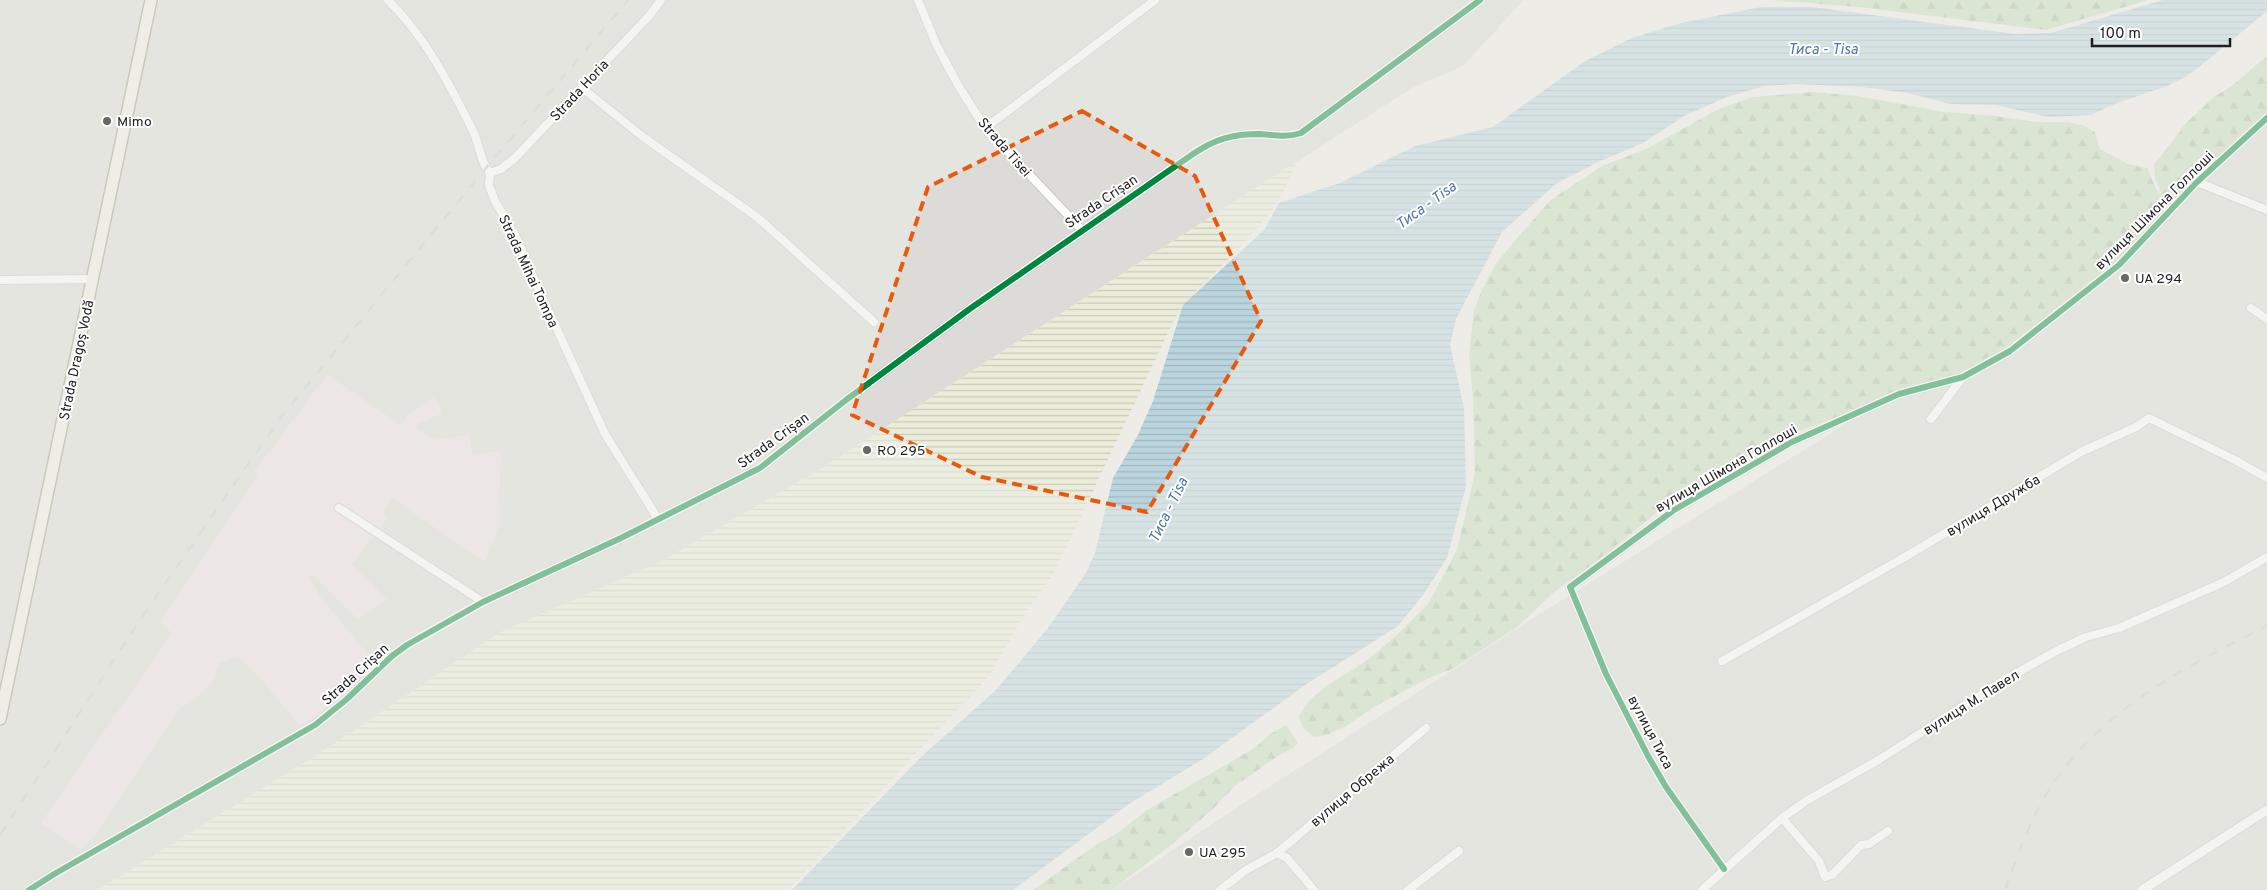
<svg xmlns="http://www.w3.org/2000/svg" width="2267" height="890" viewBox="0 0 2267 890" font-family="Overpass,sans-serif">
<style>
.residential{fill:#dcdbd8}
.industrial{fill:#eae0e5}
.farmland{fill:url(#farmland-rules)}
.forest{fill:url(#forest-firs)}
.water{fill:url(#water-rules)}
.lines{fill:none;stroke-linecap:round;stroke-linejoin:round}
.minor-casing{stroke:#c6c6c3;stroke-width:10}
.tertiary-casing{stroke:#c6c6c3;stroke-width:11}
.primary-casing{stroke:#a39c84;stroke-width:14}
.minor{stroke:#fcfcfb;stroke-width:8}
.tertiary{stroke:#fcfcfb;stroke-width:9}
.primary{stroke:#f0ede5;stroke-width:11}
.rail{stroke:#cbcbca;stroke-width:2.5;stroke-dasharray:10 10;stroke-linecap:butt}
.cycleway-casing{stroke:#fff;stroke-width:9}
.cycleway{stroke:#00873e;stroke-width:6}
.marked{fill:none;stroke:#e8590c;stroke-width:4;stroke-dasharray:10 6;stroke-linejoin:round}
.poi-dot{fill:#676765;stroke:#fff;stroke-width:2}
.labels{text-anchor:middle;stroke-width:4;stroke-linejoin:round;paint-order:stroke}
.street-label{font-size:14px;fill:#1f1f1f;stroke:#fff}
.poi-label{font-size:14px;fill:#1f1f1f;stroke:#fff;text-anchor:start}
.water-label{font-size:15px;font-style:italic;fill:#4c73ad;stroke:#fff}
</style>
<defs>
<pattern id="farmland-rules" width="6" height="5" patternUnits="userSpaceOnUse" patternTransform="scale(1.25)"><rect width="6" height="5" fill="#ebedda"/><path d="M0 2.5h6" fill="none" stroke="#c9cbbb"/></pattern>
<pattern id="forest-firs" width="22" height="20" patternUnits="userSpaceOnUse" patternTransform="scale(1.25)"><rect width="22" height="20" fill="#c5dcbd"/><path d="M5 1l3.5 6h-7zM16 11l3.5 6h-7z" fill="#a9bca2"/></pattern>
<pattern id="water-rules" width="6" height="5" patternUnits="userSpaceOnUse" patternTransform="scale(1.25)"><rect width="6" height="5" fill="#bbd5df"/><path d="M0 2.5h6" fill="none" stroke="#a0b6bf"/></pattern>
</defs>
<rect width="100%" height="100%" fill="#edece7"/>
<!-- residential -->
<g class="residential">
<polygon points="0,0 1524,0 1463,66 1412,88 1134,266 824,467 662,561 499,633 331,746 98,890 0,890"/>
<polygon points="2267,79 2267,890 1112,890 1247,801 1554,605 1957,355 2089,264"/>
</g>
<!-- industrial -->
<polygon class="industrial" points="327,375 402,426 407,416 434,397 442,413 419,423 416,428 439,442 438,439 469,435 472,454 501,451 498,528 485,562 392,498 382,512 388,517 352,564 387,600 358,619 313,575 308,577 321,598 376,664 301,727 256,673 238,656 224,662 220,661 213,682 196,699 180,708 94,836 81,849 41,823 172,633 161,622 258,474 255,471"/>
<!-- farmland -->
<polygon class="farmland" points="1297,161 1278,203 1237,251 1196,291 1176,316 1054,573 1026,612 989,676 795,883 786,890 98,890 331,746 499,633 662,561 824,467"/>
<!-- forest -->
<g class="forest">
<polygon points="1771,0 2148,0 2046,30 1868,8"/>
<polygon points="2267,56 2267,111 2197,174 2172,203 2165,200 2155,179 2154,165 2187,122 2214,97 2233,85"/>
<polygon points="1815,92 1857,96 1945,112 1995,116 2036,122 2067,122 2082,125 2095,132 2100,149 2128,164 2147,168 2165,210 2114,263 2009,345 1953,377 1908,387 1850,413 1791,434 1767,447 1670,502 1607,553 1553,593 1516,628 1452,669 1429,678 1374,707 1346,726 1327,735 1314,737 1305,730 1298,717 1310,700 1329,684 1351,671 1370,658 1400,632 1428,604 1457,550 1475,473 1473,400 1469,354 1474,311 1482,289 1496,264 1511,245 1551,200 1602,166 1646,149 1717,110 1752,97"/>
<polygon points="1286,725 1298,743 1293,748 1278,756 1236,785 1215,807 1171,845 1112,890 1033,890 1093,847 1119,832 1147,810 1255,748 1270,734"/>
</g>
<!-- water -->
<polygon class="water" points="2163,0 2267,0 2267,11 2198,68 2185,77 2167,86 2117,103 2091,115 2048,117 1996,105 1950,104 1908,93 1863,87 1796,84 1764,86 1727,97 1684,116 1643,143 1598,162 1557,183 1502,232 1456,319 1450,345 1464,408 1466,486 1447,558 1423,595 1398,626 1305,685 1203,759 1129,804 1013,890 792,890 922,756 996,690 1048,628 1086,573 1095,553 1113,478 1138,435 1153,401 1183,305 1265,229 1279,203 1340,183 1415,146 1493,127 1585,61 1632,38 1681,23 1761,7 1812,7 2015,34 2051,33"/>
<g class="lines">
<defs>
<g id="minor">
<path d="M388 0C426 38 449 83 473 131 480 145 480 162 490 173L489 185 495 201 516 237 538 288 605 434 658 519"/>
<polyline points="918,0 937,46 958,85 985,128 1081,229"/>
<polyline points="581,87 643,137 757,217 874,322"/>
<polyline points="985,128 1155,0"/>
<polyline points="490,173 501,169 515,158 649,16 661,0"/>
<polyline points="2197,182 2267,210"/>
<polyline points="0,280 92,279"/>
<polyline points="2251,308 2267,319"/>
<polyline points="1931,419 1963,377"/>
<polyline points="339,508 483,602"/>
<polyline points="1722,661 1910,554 2081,452 2136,427 2149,418 2235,460 2267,478"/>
<polyline points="1782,818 1819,861 1825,877 1832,875 1861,845 1869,844 1888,831"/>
<polyline points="1277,853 1287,858 1314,890"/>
<polyline points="1724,869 1666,787 1648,756 1606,674 1570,587 1674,510 1792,442 1899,394 1963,377 2010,351 2119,265 2197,182 2267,118"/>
<path d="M29 890 56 873 315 725 347 699 392 656 407 645 483 602 621 538 760 468 846 400 971 308 1193 154C1215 139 1233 134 1259 134 1274 135 1286 138 1301 133L1480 0"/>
<polyline points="1220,890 1246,870 1277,853 1426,728"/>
<polyline points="1408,890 1459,851"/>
<polyline points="1702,890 1782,818 1806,801 1880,759 2004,680 2058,650 2086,637 2119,628 2224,582 2267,557"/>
</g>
<polyline id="tertiary" points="2142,890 2267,810"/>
<polyline id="primary" points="0,719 151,0"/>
</defs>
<!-- minor casing -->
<use href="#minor" class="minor-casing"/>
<!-- tertiary casing -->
<use href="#tertiary" class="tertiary-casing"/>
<!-- primary casing -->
<use href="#primary" class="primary-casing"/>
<!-- minor -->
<use href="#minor" class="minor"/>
<!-- tertiary -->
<use href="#tertiary" class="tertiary"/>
<!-- primary -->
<use href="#primary" class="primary"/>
<!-- rail -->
<g class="rail">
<polyline points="0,835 144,614 281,417 486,168 628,0"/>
<path d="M2005 890C2017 857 2028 825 2046 795 2096 712 2183 668 2267 626"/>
</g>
<defs>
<g id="cycleway">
<polyline points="1724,869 1666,787 1648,756 1606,674 1570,587 1674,510 1792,442 1899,394 1963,377 2010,351 2119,265 2197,182 2267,118"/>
<path d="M29 890 56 873 315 725 347 699 392 656 407 645 483 602 621 538 760 468 846 400 971 308 1193 154C1215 139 1233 134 1259 134 1274 135 1286 138 1301 133L1480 0"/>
</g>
</defs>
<!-- cycleway casing -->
<use href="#cycleway" class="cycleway-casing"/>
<!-- cycleway -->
<use href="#cycleway" class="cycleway"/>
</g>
<!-- marked area -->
<path d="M0 0H2267V890H0ZM1082 111 1195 176 1261 321 1147 512 982 477 852 415 928 187Z" fill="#edece7" fill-opacity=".55" fill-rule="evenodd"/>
<path class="marked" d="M1082 111 1195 176 1261 321 1147 512 982 477 852 415 928 187Z"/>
<!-- markers -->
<g class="poi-dot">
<circle cx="107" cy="121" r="5"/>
<circle cx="2125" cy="278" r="5"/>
<circle cx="867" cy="450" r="5"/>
<circle cx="1189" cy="852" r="5"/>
</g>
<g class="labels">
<!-- street labels -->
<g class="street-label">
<text transform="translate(579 90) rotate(-47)" y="5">Strada Horia</text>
<text transform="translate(1005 147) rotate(49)" y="5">Strada Tisei</text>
<text transform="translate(1101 201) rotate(-34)" y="5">Strada Crișan</text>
<text transform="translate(2154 210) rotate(-45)" y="5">вулиця Шімона Голлоші</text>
<text transform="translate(529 271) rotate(65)" y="5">Strada Mihai Tompa</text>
<text transform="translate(76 360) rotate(-78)" y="5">Strada Dragoș Vodă</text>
<text transform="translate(773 440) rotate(-36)" y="5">Strada Crișan</text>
<text transform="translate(1726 468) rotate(-30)" y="5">вулиця Шімона Голлоші</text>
<text transform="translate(1993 505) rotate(-31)" y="5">вулиця Дружба</text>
<text transform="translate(355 674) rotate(-42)" y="5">Strada Crișan</text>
<text transform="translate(1971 702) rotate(-32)" y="5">вулиця М. Павел</text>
<text transform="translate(1651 732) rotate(62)" y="5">вулиця Тиса</text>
<text transform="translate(1352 790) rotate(-40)" y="5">вулиця Обрежа</text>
</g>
<!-- poi labels -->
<g class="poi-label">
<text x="117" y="126">Mimo</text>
<text x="2135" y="283">UA 294</text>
<text x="877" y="455">RO 295</text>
<text x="1199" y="857">UA 295</text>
</g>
<!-- water labels -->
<g class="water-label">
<text x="1823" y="54">Тиса - Tisa</text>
<text transform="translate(1426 205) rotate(-36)" y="5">Тиса - Tisa</text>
<text transform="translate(1168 510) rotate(-64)" y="5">Тиса - Tisa</text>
</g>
</g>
<!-- scale -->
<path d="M2092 38v8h138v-8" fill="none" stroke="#1f1f1f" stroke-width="2.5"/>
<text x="2100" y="38" font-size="15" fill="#1f1f1f" stroke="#ffffff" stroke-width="4" paint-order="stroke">100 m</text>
</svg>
